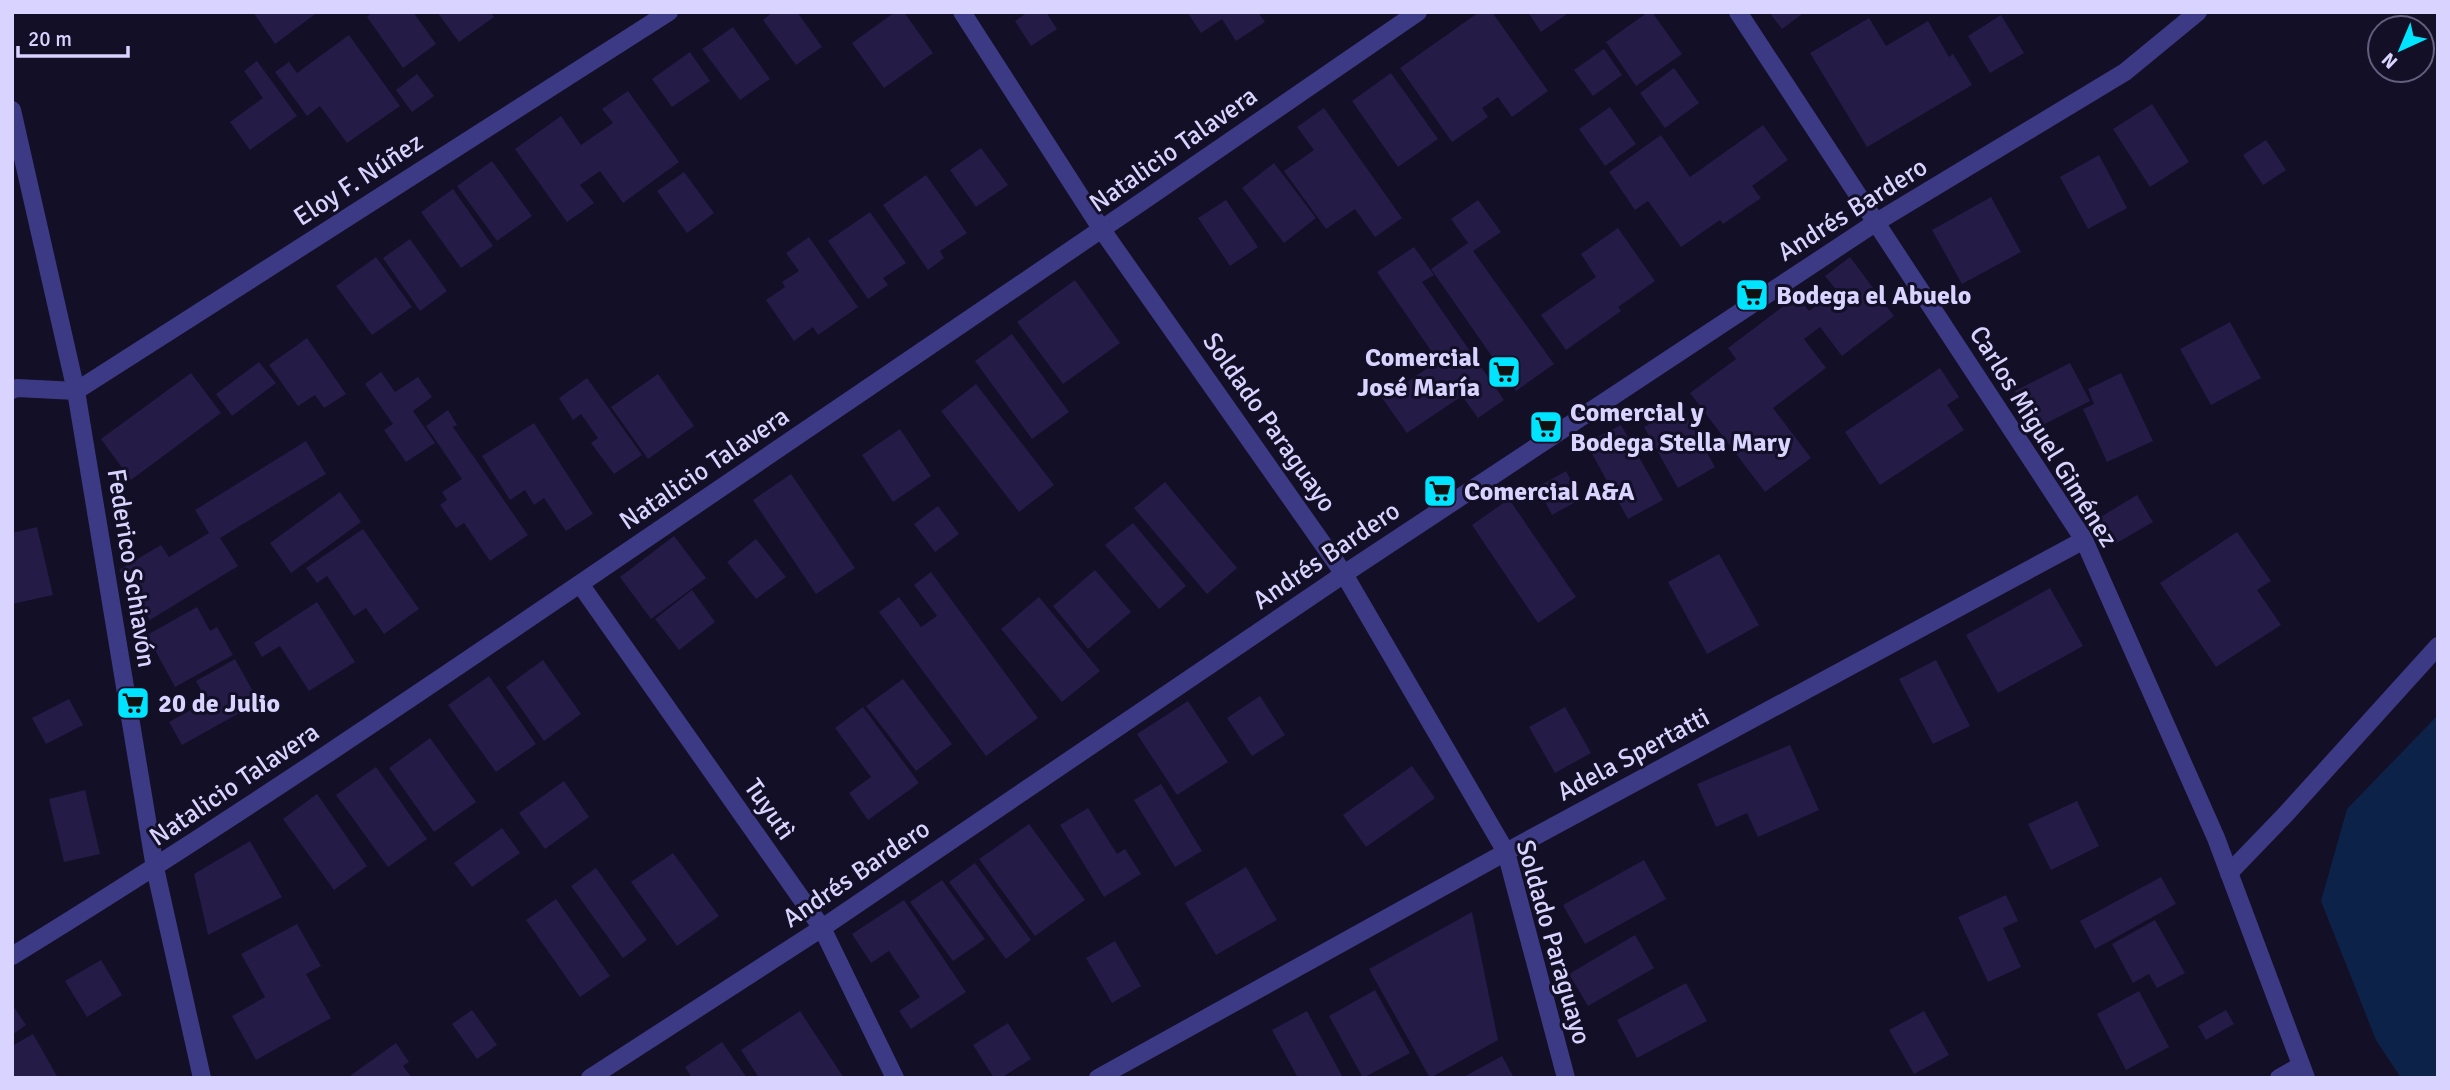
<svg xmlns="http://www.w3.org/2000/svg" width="2450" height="1090" viewBox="0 0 2450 1090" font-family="Signika,sans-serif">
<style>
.water{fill:#0c2248}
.building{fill:#241b47}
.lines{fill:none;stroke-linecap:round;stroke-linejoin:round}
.lane{stroke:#3d3a85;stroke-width:18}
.street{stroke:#3d3a85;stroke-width:18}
.labels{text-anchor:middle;stroke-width:6;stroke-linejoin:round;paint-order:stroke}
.street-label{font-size:26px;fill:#d9d4ff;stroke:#130f26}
.poi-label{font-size:26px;font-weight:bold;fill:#d9d4ff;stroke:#130f26;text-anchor:start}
</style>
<rect width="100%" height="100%" fill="#130f26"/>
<!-- water -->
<polygon class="water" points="2438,715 2438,1078 2401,1078 2376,1040 2321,901 2347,809"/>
<!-- building -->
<g class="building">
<polygon points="253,12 318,12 275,44"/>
<polygon points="372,12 413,12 436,44 403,68 367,17"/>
<polygon points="437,12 491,12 494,17 459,42"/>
<polygon points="773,12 797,12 822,47 796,65 763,20"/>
<polygon points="895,12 904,12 933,53 884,88 852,43"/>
<polygon points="1028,12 1046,12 1057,29 1031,46 1015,21"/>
<polygon points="1187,12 1258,12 1265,22 1236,41 1222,19 1201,33"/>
<polygon points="1479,12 1492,12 1548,91 1512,117 1498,97 1482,108 1488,117 1452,142 1400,68"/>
<polygon points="1528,12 1570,12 1541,32"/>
<polygon points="1648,12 1652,12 1682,54 1636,86 1606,42"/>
<polygon points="1769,12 1805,12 1782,29"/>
<polygon points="2001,15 2024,53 1990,73 1968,36"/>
<polygon points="1869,18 1886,46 1928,21 1949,57 1953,54 1972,85 1867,147 1810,53"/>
<polygon points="733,27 770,79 740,100 702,49"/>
<polygon points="349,35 400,106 347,143 320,106 307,116 275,72 289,62 297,73"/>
<polygon points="1604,49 1622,75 1593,96 1574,70"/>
<polygon points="690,52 710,81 672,107 652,79"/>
<polygon points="257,61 297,116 250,150 230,122 263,98 244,71"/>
<polygon points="1674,68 1699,103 1665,128 1640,93"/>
<polygon points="1391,73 1438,139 1398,167 1352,101"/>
<polygon points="417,74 434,96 412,112 396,90"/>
<polygon points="628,91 679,162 623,203 600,171 580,185 594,203 567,222 515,149 561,116 581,145 613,123 602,109"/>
<polygon points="2152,104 2189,162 2150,187 2113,129"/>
<polygon points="1610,107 1636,144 1605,166 1579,129"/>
<polygon points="1324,108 1402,218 1375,237 1355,209 1326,229 1284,171 1314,150 1297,127"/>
<polygon points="1763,125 1788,160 1752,186 1761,198 1723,224 1720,220 1681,247 1648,201 1635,210 1609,172 1661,135 1690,177"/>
<polygon points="2266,140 2286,170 2263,185 2243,155"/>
<polygon points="981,148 1008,185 976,207 950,170"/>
<polygon points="2099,155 2127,208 2088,229 2060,177"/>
<polygon points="492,161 532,216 497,241 457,186"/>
<polygon points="1274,163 1316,218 1284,243 1242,188"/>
<polygon points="684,172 714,213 687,233 657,191"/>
<polygon points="926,175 967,233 940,251 944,258 928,270 883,205"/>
<polygon points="453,189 493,246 461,268 421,212"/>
<polygon points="1991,197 2021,252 1962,284 1932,230"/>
<polygon points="1226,200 1258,247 1230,266 1198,218"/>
<polygon points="1478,200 1501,232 1473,251 1554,364 1516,391 1431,269 1468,243 1451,219"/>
<polygon points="870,212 906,263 883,278 888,285 868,299 828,241"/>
<polygon points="1618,228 1655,281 1618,307 1621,311 1566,350 1541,315 1596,277 1581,254"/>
<polygon points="809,237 858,307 818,335 813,327 794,341 766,300 785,287 782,282 799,271 786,253"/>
<polygon points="410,239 447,291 420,311 383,258"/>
<polygon points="1414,247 1434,275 1422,282 1504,400 1478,418 1462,396 1407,433 1380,395 1404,378 1407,382 1438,361 1377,272"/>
<polygon points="376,257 412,307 372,335 336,286"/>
<polygon points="1850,257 1894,316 1842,356 1820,327 1804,339 1826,368 1773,408 1811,458 1765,492 1690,393 1736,359 1728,348 1797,296 1809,311 1837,291 1825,276"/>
<polygon points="1075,280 1120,343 1063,384 1017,322"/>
<polygon points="2230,322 2261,378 2211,405 2180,349"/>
<polygon points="1012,334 1069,412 1032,439 975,361"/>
<polygon points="307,338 346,394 324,408 315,395 298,406 269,365"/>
<polygon points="259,362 276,383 232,416 216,394"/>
<polygon points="2070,363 2090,401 2035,429 2015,391"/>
<polygon points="1940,368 1959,397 1947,405 1964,430 1880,485 1845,432"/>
<polygon points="381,372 395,392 418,377 432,397 413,411 435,443 406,462 384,430 393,424 365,384"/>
<polygon points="191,373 221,413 131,480 101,439"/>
<polygon points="2121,373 2153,441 2107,462 2083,409 2094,404 2088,389"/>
<polygon points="658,374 694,426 648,459 611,407"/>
<polygon points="587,378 642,455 614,474 591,443 598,438 581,414 573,420 559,398"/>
<polygon points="976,384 1054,485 1019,512 941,411"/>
<polygon points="1681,406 1715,467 1678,488 1644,427"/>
<polygon points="448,410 457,425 453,427 528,535 490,561 464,523 456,528 440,505 447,500 442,492 462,479 426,426"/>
<polygon points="534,423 593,514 566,531 544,498 534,505 525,490 510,500 482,456"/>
<polygon points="1621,425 1663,500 1628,519 1586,443"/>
<polygon points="900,429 931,476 893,502 862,455"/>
<polygon points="306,441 326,474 220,538 238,566 150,620 119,570 161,545 169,557 209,533 195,510"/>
<polygon points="1566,471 1581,499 1552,515 1537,487"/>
<polygon points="791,474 855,568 816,594 753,500"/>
<polygon points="1165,482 1237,568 1207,594 1134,508"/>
<polygon points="340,492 361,522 291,573 270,543"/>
<polygon points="2137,495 2153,522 2115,544 2099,518"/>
<polygon points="1509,499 1576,597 1538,623 1472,525"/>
<polygon points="938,506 959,534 935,552 914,524"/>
<polygon points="1133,523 1186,586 1159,609 1105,545"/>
<polygon points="37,527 53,595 12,604 12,533"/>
<polygon points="363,529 419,609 384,634 366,608 354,616 327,576 317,583 306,568"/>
<polygon points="2237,532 2271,581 2257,590 2281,625 2216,667 2160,583"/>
<polygon points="674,536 706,578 651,619 620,577"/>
<polygon points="756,539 786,577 756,599 727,562"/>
<polygon points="1719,554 1759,625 1707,654 1668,582"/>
<polygon points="1095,570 1131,612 1088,649 1053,606"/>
<polygon points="931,572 1038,718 986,756 879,612 899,597 921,627 937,616 914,585"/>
<polygon points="2050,588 2083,646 1998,693 1966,635"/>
<polygon points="692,590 715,622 679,650 655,619"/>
<polygon points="1039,597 1100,671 1062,702 1001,629"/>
<polygon points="317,602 355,662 309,691 280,646 262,657 254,643"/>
<polygon points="197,607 210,631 217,627 233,655 175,687 147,635"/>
<polygon points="235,659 259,702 182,745 169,722 207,701 196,681"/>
<polygon points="543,660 581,714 544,741 506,687"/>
<polygon points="1936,660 1970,726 1933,744 1899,679"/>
<polygon points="489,676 536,744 496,772 448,705"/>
<polygon points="903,679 952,744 916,771 866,706"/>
<polygon points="1260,696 1285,735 1252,756 1227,718"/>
<polygon points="69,699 83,725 46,744 32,718"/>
<polygon points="1188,701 1228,762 1177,795 1137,734"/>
<polygon points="863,707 919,783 868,820 849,793 871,777 835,728"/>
<polygon points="1565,707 1591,753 1555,773 1529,727"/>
<polygon points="430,738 476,802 434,832 389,768"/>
<polygon points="1790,745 1819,810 1758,837 1747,813 1716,827 1697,784"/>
<polygon points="1412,766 1435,798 1366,847 1343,815"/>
<polygon points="376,767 427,839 388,867 336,795"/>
<polygon points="564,781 589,817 545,849 519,813"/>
<polygon points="1161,784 1202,851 1175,867 1134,800"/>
<polygon points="85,790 100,854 64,862 49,799"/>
<polygon points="317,794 367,866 334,890 283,819"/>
<polygon points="2077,801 2099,846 2051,870 2028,824"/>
<polygon points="1088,808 1117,854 1125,849 1141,874 1104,897 1060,825"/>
<polygon points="1029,824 1085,900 1035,936 979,859"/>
<polygon points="502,828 520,853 472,887 454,863"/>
<polygon points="250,841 282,897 208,935 194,874"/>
<polygon points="673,853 719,916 677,946 631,882"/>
<polygon points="1644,860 1666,899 1585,944 1563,905"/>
<polygon points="975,863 1031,940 1006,959 949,882"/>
<polygon points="1246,867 1277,920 1216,955 1185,903"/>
<polygon points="596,868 647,940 623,958 571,886"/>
<polygon points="2161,877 2176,904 2095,949 2080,921"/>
<polygon points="942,880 985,939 953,961 910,902"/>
<polygon points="2006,895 2018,921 2003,928 2021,967 1988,982 1958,917"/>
<polygon points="556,899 610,976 580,997 526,920"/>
<polygon points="904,900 966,992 911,1029 899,1011 920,997 889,951 871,963 852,934"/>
<polygon points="1472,912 1498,1040 1430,1078 1369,969"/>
<polygon points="2155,920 2185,973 2157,988 2149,974 2133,983 2112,944"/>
<polygon points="297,924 321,966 306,974 331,1018 256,1060 232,1016 265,997 241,954"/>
<polygon points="1635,935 1654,968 1588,1006 1569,974"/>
<polygon points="1115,941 1141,986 1112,1003 1086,958"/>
<polygon points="101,960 122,995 87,1017 65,981"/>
<polygon points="1686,983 1707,1021 1637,1058 1617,1020"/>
<polygon points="1375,990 1410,1053 1363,1078 1329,1016"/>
<polygon points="2139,991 2169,1047 2126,1070 2097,1014"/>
<polygon points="12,1004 26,1025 12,1035"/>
<polygon points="472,1010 497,1045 477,1059 452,1024"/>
<polygon points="2226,1010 2234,1024 2206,1040 2198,1026"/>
<polygon points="800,1011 844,1078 759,1078 741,1050"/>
<polygon points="1307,1011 1342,1076 1338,1078 1298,1078 1272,1030"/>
<polygon points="1924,1011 1949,1055 1914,1074 1889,1030"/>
<polygon points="1008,1023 1031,1059 1001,1078 994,1078 973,1045"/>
<polygon points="33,1034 58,1078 12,1078 12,1046"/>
<polygon points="722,1042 747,1078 692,1078 685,1067"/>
<polygon points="396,1043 409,1062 403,1066 412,1078 347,1078"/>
<polygon points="1502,1056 1514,1078 1462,1078"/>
</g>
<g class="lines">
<!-- lane -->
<polyline class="lane" points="2229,873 2285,815 2438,646"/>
<!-- street -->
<g class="street">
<polyline points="962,12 1102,230 1344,574 1506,852 1566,1078"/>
<polyline points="1738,12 2084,540 2216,838 2306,1078"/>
<polyline points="12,110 76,391 155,868 202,1078"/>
<polyline points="12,390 17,388 76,391 669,12"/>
<polyline points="580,584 822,928 895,1078"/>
<path d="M12 956C232 821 446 675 659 530 912 359 1166 186 1418 12"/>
<polyline points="590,1078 822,928 1344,574 1875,223 2125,72 2198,12"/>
<polyline points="1098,1078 1506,852 2084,540"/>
<polyline points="2279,1078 2300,1066"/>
</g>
</g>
<!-- icons -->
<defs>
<symbol id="supermarket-square" viewBox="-11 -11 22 22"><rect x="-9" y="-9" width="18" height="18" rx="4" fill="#00e5ff" stroke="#130f26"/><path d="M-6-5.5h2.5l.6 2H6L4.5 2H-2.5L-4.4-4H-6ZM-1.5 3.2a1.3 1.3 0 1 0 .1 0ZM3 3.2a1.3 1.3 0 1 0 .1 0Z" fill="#111"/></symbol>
</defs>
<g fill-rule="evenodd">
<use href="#supermarket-square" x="1733" y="276" width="38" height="38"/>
<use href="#supermarket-square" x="1485" y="353" width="38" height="38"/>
<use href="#supermarket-square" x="1527" y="408" width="38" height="38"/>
<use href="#supermarket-square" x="1421" y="472" width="38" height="38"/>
<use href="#supermarket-square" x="114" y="684" width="38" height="38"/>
</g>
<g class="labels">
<!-- street labels -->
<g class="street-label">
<text transform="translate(1173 149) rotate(-35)" y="9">Natalicio Talavera</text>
<text transform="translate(358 179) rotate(-33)" y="9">Eloy F. Núñez</text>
<text transform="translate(1852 209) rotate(-32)" y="9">Andrés Bardero</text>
<text transform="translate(1270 422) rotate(55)" y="9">Soldado Paraguayo</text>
<text transform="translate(2044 436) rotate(58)" y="9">Carlos Miguel Giménez</text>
<text transform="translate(704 468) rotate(-34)" y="9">Natalicio Talavera</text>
<text transform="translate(1326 555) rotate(-34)" y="9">Andrés Bardero</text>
<text transform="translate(132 568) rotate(81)" y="9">Federico Schiavón</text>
<text transform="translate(1633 754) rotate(-28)" y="9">Adela Spertatti</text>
<text transform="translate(234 784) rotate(-34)" y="9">Natalicio Talavera</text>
<text transform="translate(770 809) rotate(55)" y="9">Tuyutì</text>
<text transform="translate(856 873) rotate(-34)" y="9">Andrés Bardero</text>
<text transform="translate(1554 942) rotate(74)" y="9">Soldado Paraguayo</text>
</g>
<!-- poi labels -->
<g class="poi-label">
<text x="1776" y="304">Bodega el Abuelo</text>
<text x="1480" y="366" text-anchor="end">Comercial<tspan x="1480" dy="30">José María</tspan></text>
<text x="1570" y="421">Comercial y<tspan x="1570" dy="30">Bodega Stella Mary</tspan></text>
<text x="1464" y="500">Comercial A&amp;A</text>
<text x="158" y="712">20 de Julio</text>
</g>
</g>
<!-- border -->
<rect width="2450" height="1090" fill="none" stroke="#d9d4ff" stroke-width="28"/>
<!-- north arrow -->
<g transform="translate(2401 49) rotate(224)"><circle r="33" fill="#130f26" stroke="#625e7d" stroke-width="2"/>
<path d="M0-5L12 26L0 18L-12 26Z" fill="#00e5ff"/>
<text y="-10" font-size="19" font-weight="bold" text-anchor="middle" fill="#d9d4ff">N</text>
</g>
<!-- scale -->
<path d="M18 46v10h110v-10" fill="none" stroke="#d9d4ff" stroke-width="3.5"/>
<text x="28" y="46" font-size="21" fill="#d9d4ff" stroke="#130f26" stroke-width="5" paint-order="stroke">20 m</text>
</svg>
